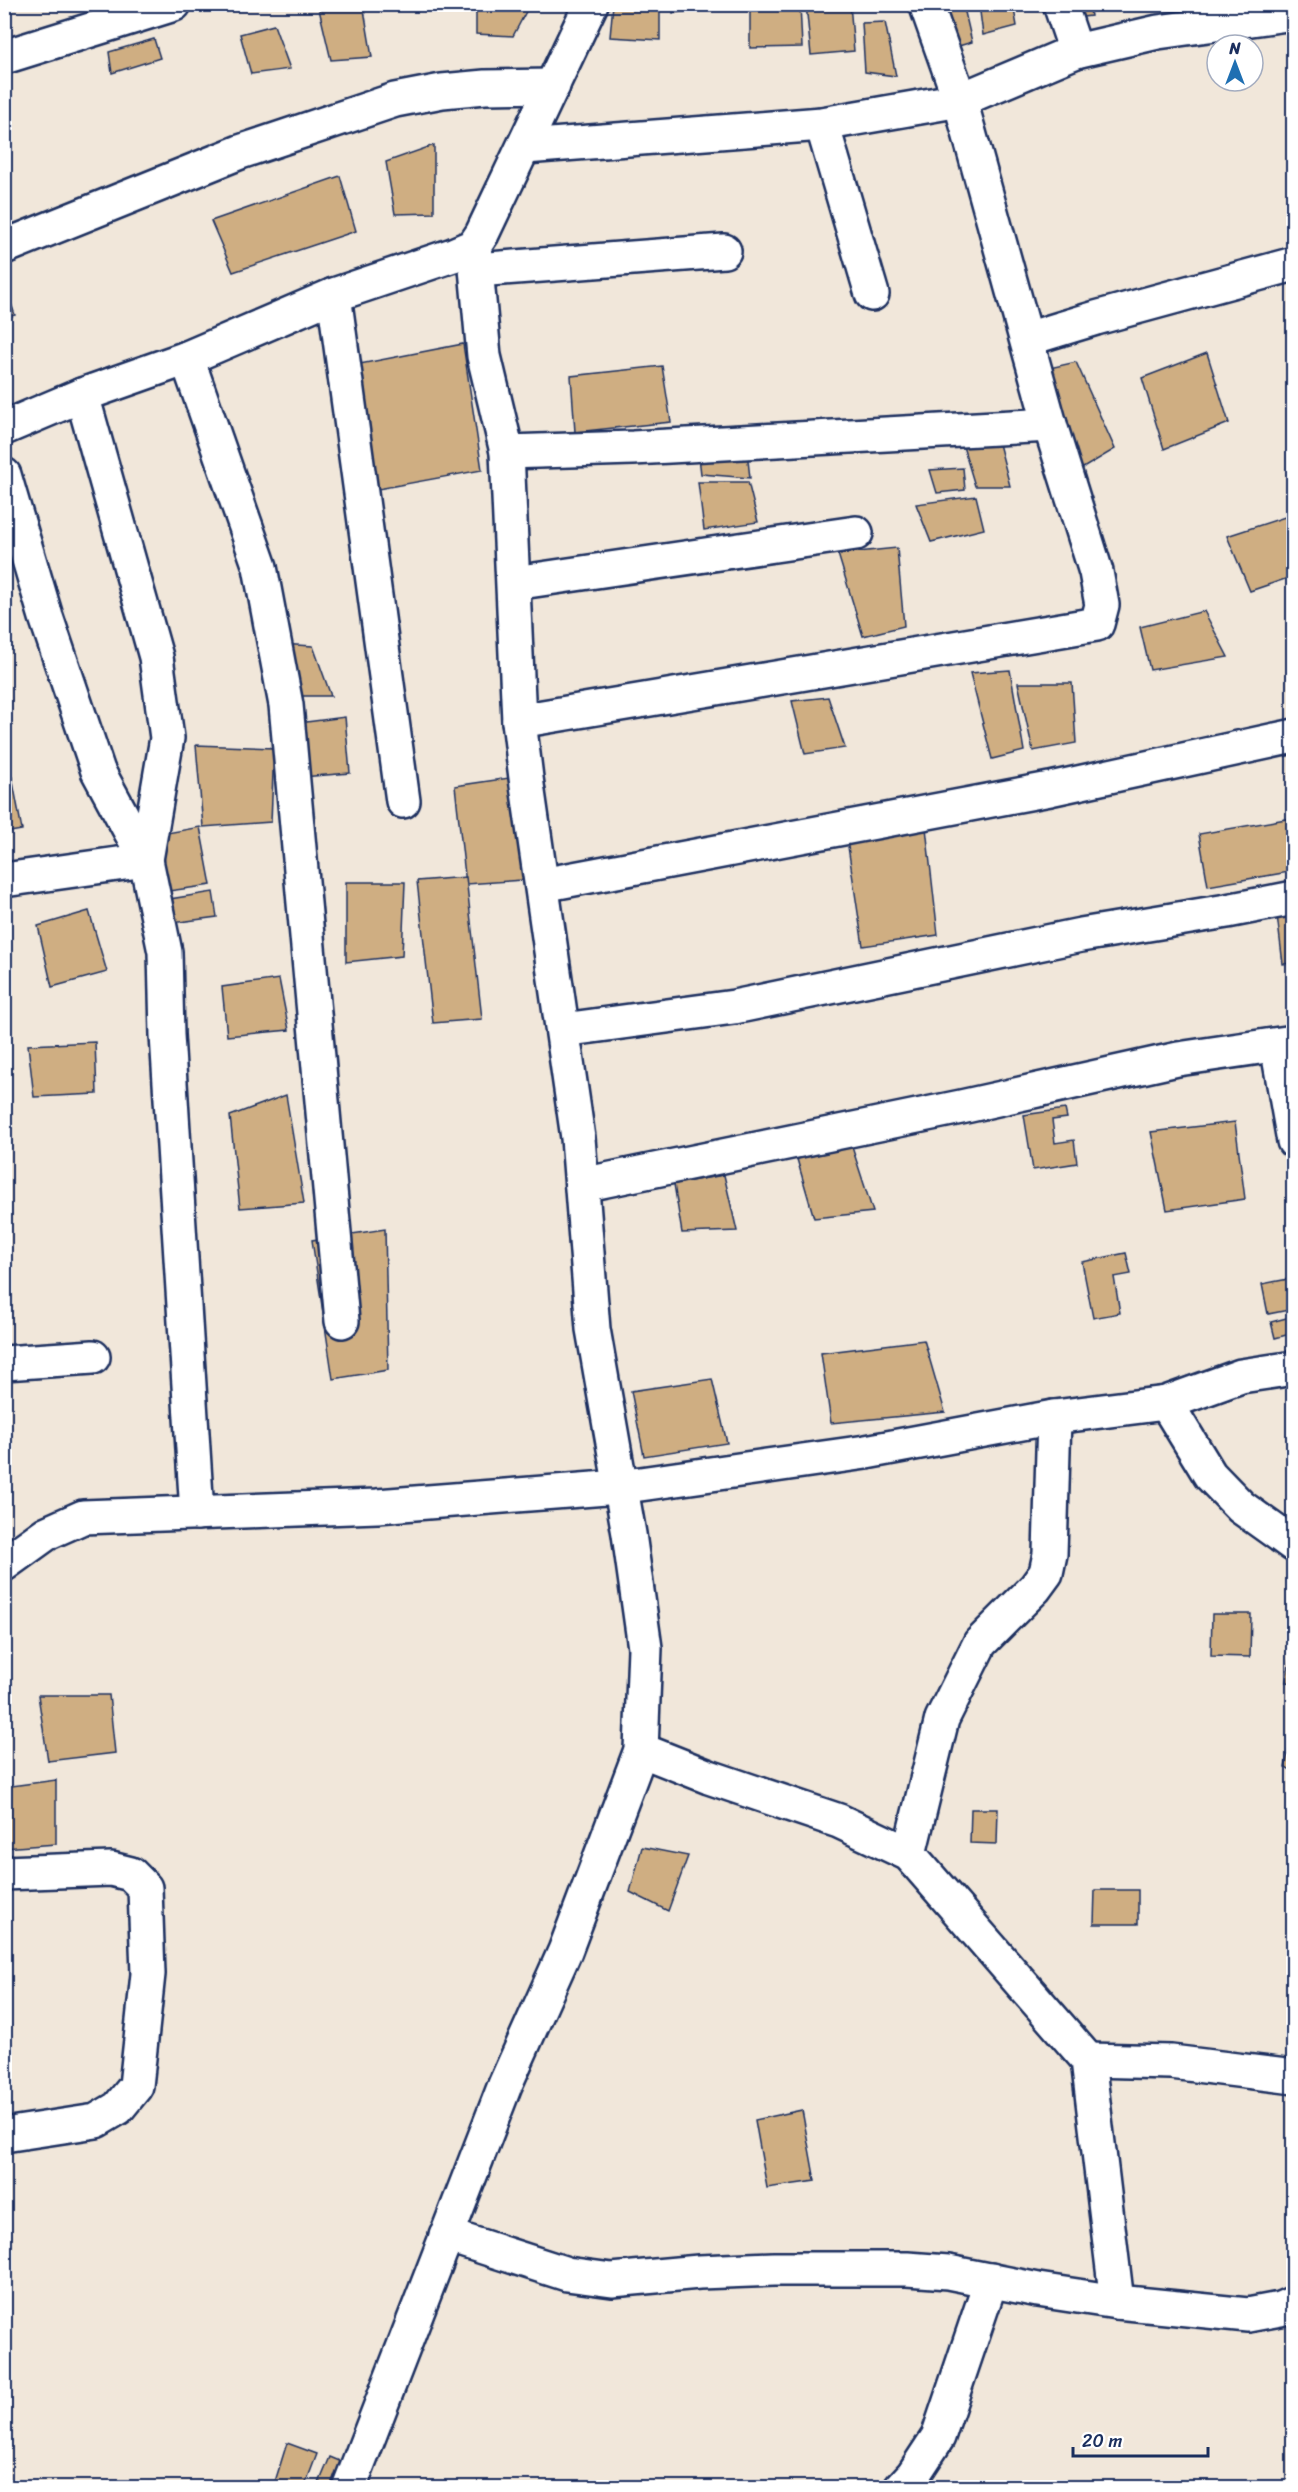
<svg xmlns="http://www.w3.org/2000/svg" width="1298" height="2492" viewBox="0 0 1298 2492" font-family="Sriracha,sans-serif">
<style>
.building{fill:#cfae82;stroke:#1b2f5e;stroke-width:1.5}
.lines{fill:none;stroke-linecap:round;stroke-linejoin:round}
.minor-casing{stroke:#1b2f5e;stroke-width:38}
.minor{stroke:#fff;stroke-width:33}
</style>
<rect width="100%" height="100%" fill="#f1e7da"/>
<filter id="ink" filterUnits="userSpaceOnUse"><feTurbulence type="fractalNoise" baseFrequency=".0167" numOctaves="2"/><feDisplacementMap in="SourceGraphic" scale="12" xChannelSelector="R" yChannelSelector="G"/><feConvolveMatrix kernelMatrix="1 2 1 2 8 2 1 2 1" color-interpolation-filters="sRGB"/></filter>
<g filter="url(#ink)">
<!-- building -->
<g class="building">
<polygon points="363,4 372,57 331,60 318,5"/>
<polygon points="476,4 530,4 513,36 476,34"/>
<polygon points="613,4 660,4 660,40 610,37"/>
<polygon points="673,4 723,4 723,8 673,13"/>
<polygon points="750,4 800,4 802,47 750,48"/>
<polygon points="806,4 850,4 854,51 811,55"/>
<polygon points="979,4 1013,4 1017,26 983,35"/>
<polygon points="1050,4 1089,4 1091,16 1055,20"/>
<polygon points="964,8 972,42 926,56 915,22"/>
<polygon points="885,22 896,76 865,72 862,23"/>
<polygon points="274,25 290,69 251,74 240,34"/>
<polygon points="154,39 160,58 112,73 109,52"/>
<polygon points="434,145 434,213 395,214 386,162"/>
<polygon points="340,176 356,231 233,272 211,221"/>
<polygon points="4,283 15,315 4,318"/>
<polygon points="463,344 482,470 362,492 339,368"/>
<polygon points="1207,353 1229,423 1164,449 1142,378"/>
<polygon points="1076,362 1115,449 1058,483 1023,374"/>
<polygon points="662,366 671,422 575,432 571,376"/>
<polygon points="991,413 1010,486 975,486 956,423"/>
<polygon points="696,432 745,434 750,478 701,474"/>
<polygon points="963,468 965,490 937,493 930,470"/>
<polygon points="698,482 748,482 758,522 704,530"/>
<polygon points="976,496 984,529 931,542 916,504"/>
<polygon points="1294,514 1294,576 1250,591 1227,536"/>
<polygon points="897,548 904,626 863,636 838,554"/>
<polygon points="1204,611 1228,657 1150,670 1140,627"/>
<polygon points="279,644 313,646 331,696 284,696"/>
<polygon points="1010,670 1024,751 992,759 970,673"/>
<polygon points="1018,683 1072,683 1076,743 1033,751"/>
<polygon points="828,697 845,748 805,754 792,701"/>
<polygon points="345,717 350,773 290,778 291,724"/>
<polygon points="196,745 274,748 271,822 203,827"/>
<polygon points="12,777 22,830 4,833 4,779"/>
<polygon points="509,778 523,880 466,884 455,786"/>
<polygon points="1292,818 1294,871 1208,886 1199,834"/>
<polygon points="200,827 211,885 169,891 156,835"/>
<polygon points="926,828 938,935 863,946 847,840"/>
<polygon points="466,877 482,1019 433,1023 417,881"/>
<polygon points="346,882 405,882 402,956 346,962"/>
<polygon points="213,892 217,917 172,923 170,899"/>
<polygon points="89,911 107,972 52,987 38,926"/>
<polygon points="1294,913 1294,963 1283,964 1277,915"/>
<polygon points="279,979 289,1030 227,1036 222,987"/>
<polygon points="95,1042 97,1094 34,1097 28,1045"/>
<polygon points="286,1095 304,1203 240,1208 230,1116"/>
<polygon points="1065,1109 1067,1118 1052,1120 1055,1143 1074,1140 1077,1163 1033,1170 1024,1115"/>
<polygon points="1235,1122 1245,1199 1167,1210 1151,1132"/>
<polygon points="852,1147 873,1212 814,1218 797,1159"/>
<polygon points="724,1175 737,1231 682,1233 674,1184"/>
<polygon points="385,1229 388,1370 333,1379 312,1240"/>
<polygon points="1126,1253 1131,1274 1114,1277 1120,1313 1093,1318 1082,1262"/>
<polygon points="1294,1278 1294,1309 1268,1314 1262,1284"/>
<polygon points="1294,1316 1294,1333 1275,1338 1271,1322"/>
<polygon points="924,1340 945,1412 831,1423 821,1353"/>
<polygon points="712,1379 727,1443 644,1456 631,1391"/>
<polygon points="1212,1614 1251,1614 1250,1657 1211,1656"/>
<polygon points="1292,1645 1294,1645 1294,1683 1286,1682"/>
<polygon points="38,1695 109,1695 115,1753 48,1761"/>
<polygon points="1293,1727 1294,1727 1294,1770 1285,1768"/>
<polygon points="56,1780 56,1844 4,1848 4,1787"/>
<polygon points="971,1809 998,1809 997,1844 970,1843"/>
<polygon points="642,1847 688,1856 668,1911 630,1892"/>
<polygon points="1095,1890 1138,1890 1138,1924 1094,1924"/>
<polygon points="802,2110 815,2181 767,2188 755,2120"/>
<polygon points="287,2443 317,2454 304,2488 273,2488"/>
<polygon points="330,2457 356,2468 348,2488 317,2488"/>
</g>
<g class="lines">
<defs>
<g id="minor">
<polyline points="1060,4 1076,51"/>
<polyline points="4,57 174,4"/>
<polyline points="822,124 872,294"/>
<polyline points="525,147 822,124 960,100 1076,51 1158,32 1294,13"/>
<polyline points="4,247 240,152 395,100 442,91 485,87 553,86"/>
<polyline points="476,270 724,251"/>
<polyline points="334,295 403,801"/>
<polyline points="1027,339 1096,318 1294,264"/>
<polyline points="187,358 260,567 286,705 342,1321"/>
<polyline points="4,428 82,395 187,358 334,295 453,255 474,246 482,234 591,4"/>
<polyline points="507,452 633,448 1050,425"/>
<polyline points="4,475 46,617 98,771 146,860 165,952 167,1035 197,1513"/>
<polyline points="514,583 856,533"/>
<polyline points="519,721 1097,624 1102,605 1096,572 1050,425 960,100 926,4"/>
<polyline points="4,880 146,860 167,738 156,657 82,395"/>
<polyline points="542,885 1050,789 1294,736"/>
<polyline points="563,1030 734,1007 1081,935 1227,911 1294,898"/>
<polyline points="1277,1045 1294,1141"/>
<polyline points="582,1185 961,1107 1178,1059 1294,1042"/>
<polyline points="4,1363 93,1357"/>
<polyline points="1166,1403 1210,1475 1241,1507 1294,1545"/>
<polyline points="4,1564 47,1533 83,1517 377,1506 619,1487 866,1452 1054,1417 1166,1403 1241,1376 1294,1368"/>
<polyline points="641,1750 709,1777 839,1821 909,1854 1088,2060 1117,2302"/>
<polyline points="909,1854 942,1719 980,1643 1035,1588 1046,1573 1050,1554 1054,1417"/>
<polyline points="4,1873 111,1869 131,1874 145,1888 148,1974 136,2086 118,2108 96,2121 4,2135"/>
<polyline points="1088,2060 1171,2062 1294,2077"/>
<polyline points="446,2235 567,2274 612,2280 699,2272 774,2269 907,2269 948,2272 1038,2290 1117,2302 1248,2315 1280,2309 1294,2303"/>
<polyline points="349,2488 505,2085 565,1951 641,1750 645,1648 629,1534 593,1329 578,1138 526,778 519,721 507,452 484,356 474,246"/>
<polyline points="901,2488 913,2475 938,2437 991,2280"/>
</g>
</defs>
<!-- minor casing -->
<use href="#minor" class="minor-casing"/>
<!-- minor -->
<use href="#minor" class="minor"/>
</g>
</g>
<!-- margin -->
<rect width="1298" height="2492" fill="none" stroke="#fff" stroke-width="24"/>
<rect x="12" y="12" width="1274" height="2468" fill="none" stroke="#1b2f5e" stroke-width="2" filter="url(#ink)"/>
<!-- north arrow -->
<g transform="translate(1235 63)"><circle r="28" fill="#ffffff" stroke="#a4acbf" stroke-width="1.5"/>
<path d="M0-4.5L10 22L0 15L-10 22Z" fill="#1f6fb2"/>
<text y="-9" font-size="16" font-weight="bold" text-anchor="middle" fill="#1b2f5e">N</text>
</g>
<!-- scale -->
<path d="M1073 2447v9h135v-9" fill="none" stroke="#1b2f5e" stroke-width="3"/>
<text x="1082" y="2447" font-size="18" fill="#1b2f5e" stroke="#ffffff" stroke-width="4.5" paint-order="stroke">20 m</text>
</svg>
